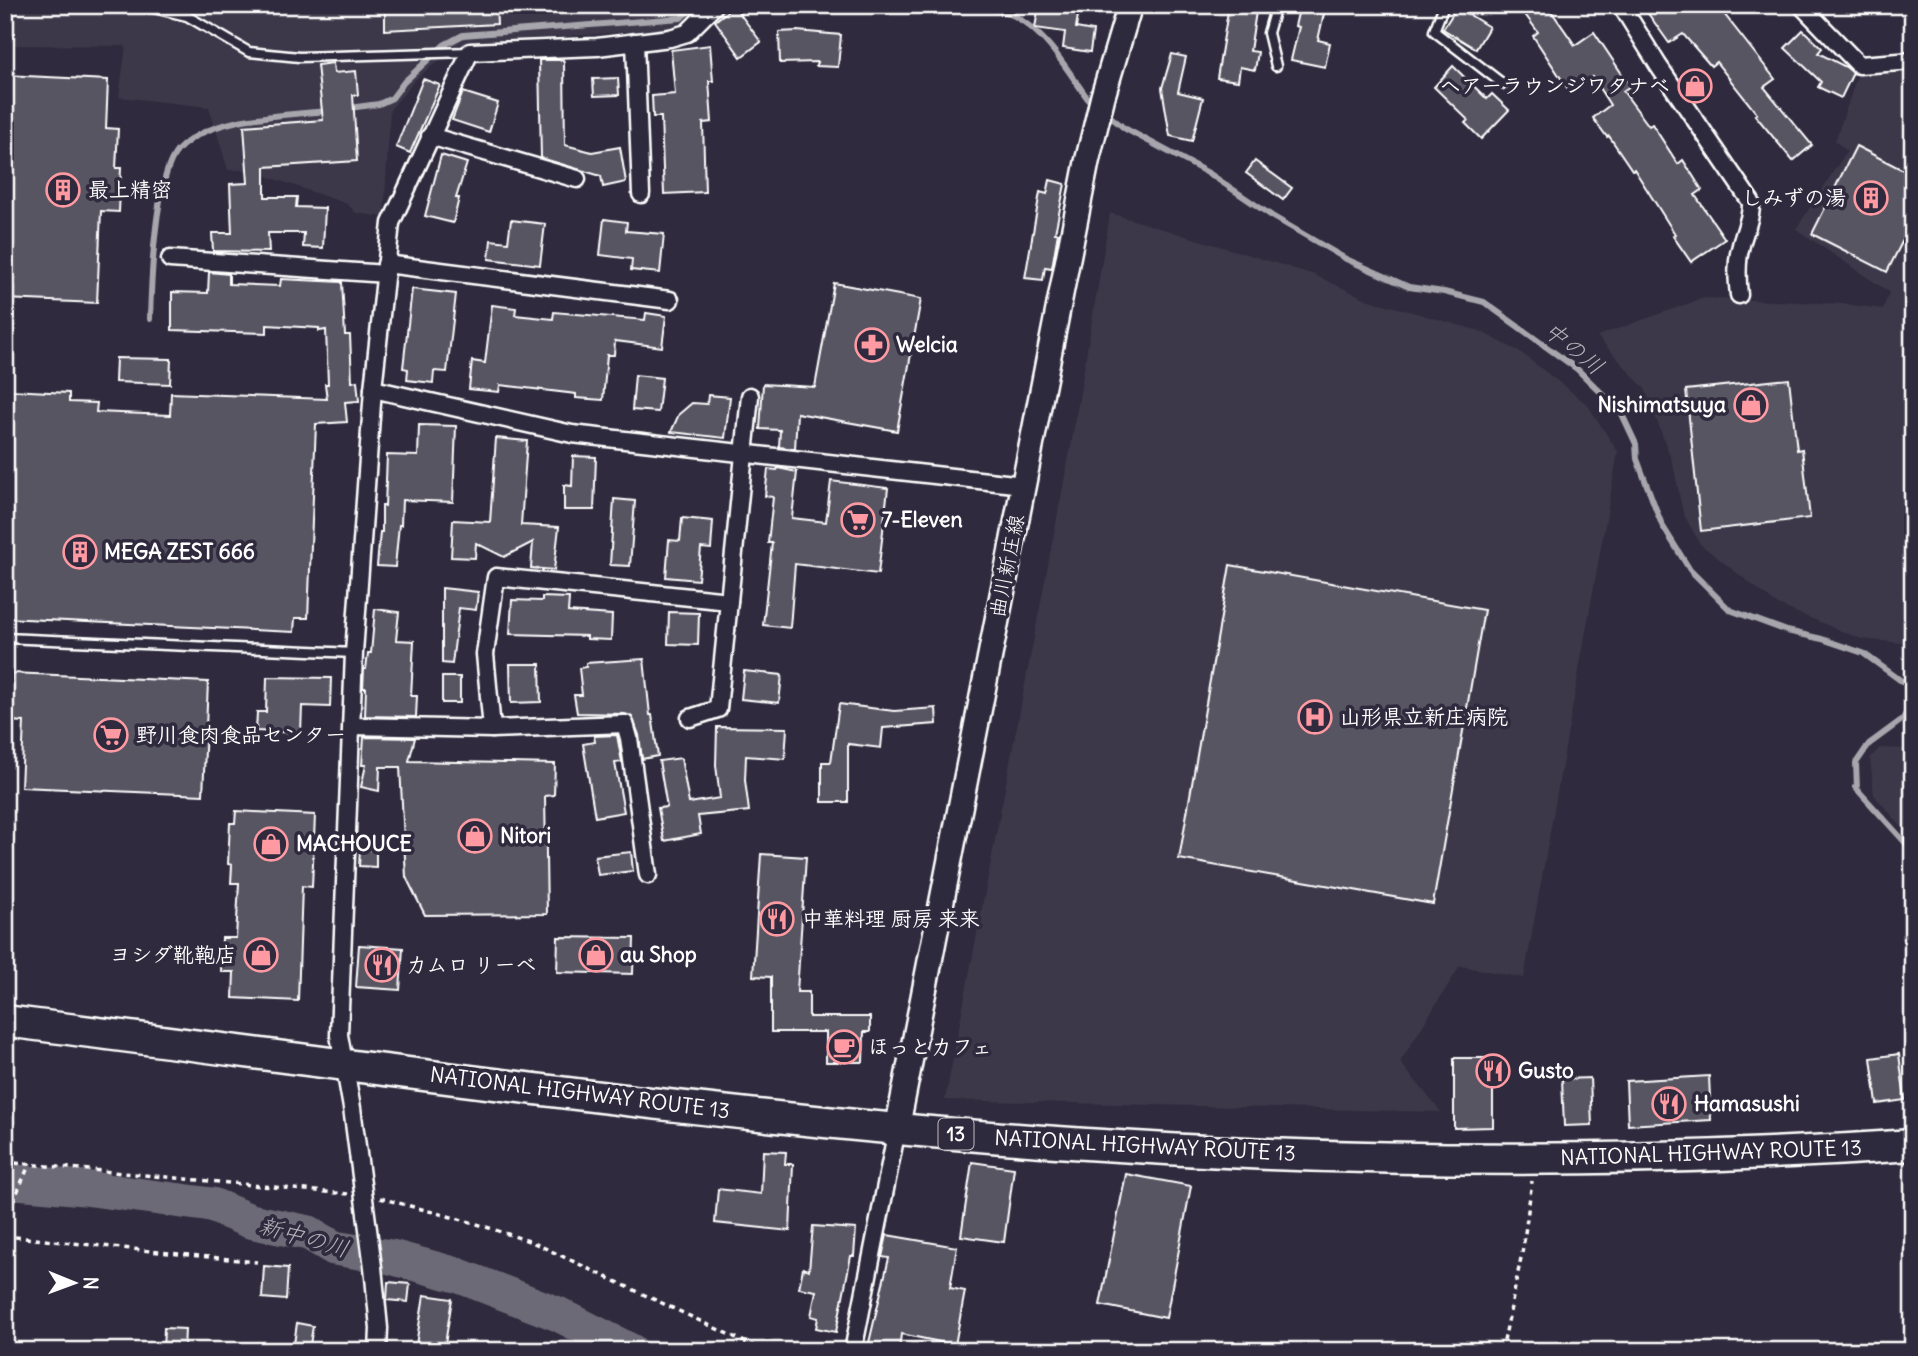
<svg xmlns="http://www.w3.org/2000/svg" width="1918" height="1356" viewBox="0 0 1918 1356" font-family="Delius,'Klee One',sans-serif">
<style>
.built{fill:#3c3749}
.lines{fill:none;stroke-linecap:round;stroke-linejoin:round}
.stream{stroke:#a7a6ad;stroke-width:6}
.river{stroke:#6d6a77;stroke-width:35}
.building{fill:#595564;stroke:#fff;stroke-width:2}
.lane-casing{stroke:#fff;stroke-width:13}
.street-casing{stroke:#fff;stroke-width:21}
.secondary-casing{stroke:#fff;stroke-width:28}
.highway-casing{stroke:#fff;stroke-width:35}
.path{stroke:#fff;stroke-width:3.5;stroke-dasharray:5 5;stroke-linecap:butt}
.lane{stroke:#2f2a3d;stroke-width:8}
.street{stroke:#2f2a3d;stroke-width:16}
.secondary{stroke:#2f2a3d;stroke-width:23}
.highway{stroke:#2f2a3d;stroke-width:30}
.labels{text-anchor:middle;stroke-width:7;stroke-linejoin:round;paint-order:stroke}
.shield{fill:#2f2a3d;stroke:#c1bfc5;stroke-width:2}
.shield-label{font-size:19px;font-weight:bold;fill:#fff}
.poi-label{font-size:21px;font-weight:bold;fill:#fff;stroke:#2f2a3d;text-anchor:start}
.street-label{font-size:21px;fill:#fff;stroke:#2f2a3d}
.water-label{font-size:23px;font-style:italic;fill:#b6b4bb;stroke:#2f2a3d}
</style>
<rect width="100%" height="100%" fill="#2f2a3d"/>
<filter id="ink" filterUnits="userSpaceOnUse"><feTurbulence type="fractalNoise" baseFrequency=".0143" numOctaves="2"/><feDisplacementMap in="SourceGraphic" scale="14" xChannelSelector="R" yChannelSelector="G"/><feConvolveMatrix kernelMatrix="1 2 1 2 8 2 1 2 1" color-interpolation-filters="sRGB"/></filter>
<g filter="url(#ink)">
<!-- built -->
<g class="built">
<polygon points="5,5 703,5 689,20 670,29 459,44 416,79 390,110 384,217 356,213 347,204 249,170 228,170 209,107 119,97 126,46 5,45"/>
<polygon points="1913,68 1913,644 1861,639 1778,605 1700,544 1683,513 1673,464 1645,389 1597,336 1704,298 1843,304 1883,309 1889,292 1796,229 1847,151 1835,141 1859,71"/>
<polygon points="1110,213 1312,274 1369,300 1480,331 1520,352 1587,404 1618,452 1524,978 1460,966 1400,1062 1441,1112 945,1100 1072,440"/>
<polygon points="1880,748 1913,749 1913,840 1874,795 1870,758"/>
</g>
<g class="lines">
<!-- stream -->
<g class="stream">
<path d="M965 5C983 8 1002 9 1018 18 1049 37 1067 70 1088 99L1095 104"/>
<polyline points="349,108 379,104 392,98 404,82 444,45 463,35 681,18 694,5"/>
<polyline points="1106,113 1124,128 1210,174 1272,216 1346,259 1409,287 1444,292 1484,302 1577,369 1621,412 1636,444 1637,459 1662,525 1690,570 1730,610 1787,631 1822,639 1863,653 1907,685 1911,704 1903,719 1869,744 1856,763 1857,789 1855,787 1913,851"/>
<path d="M150 319C151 283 155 175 178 150 211 115 283 116 327 111"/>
</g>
<!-- river -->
<polyline class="river" points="5,1181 84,1188 212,1205 250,1221 309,1233 334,1248 391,1257 457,1275 558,1314 631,1351"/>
</g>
<!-- building -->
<g class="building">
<polygon points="385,5 496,5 497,24 385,30"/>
<polygon points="1039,5 1079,9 1076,28 1093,31 1090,52 1063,48 1065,32 1035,28"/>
<polygon points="1229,5 1257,5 1250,51 1258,52 1255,70 1240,67 1238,81 1217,78"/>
<polygon points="1300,5 1326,5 1318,40 1330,43 1325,67 1291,60 1299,27 1295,26"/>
<polygon points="1518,5 1547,5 1575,45 1594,32 1630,86 1623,91 1649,126 1652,124 1678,164 1683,160 1702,190 1695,195 1725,239 1691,262 1673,236 1675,234 1634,169 1632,170 1609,136 1607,137 1593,118 1610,105 1592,77 1570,92 1533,36 1538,32"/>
<polygon points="1642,5 1717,5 1775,79 1764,87 1812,145 1793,161 1755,115 1757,114 1716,62 1711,66 1683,34 1669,43"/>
<polygon points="734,6 761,42 741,57 715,21"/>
<polygon points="1457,7 1489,27 1476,49 1443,29"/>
<polygon points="1803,30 1822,48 1818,53 1846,67 1853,73 1841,98 1818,87 1821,82 1785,48"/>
<polygon points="797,31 841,35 838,67 816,66 817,62 780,63 779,32"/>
<polygon points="710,45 713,81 709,81 712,122 703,123 705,192 664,194 661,117 653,117 652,96 675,94 671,50"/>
<polygon points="1172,54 1186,57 1178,92 1203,98 1192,141 1170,136 1162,88"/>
<polygon points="539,60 563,60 564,62 565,145 592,152 620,147 626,182 603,187 601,176 541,158"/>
<polygon points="333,63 334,73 356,71 358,95 353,95 357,161 265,167 265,197 297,197 296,207 325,208 323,248 303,247 304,233 268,233 269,252 213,251 212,233 232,233 230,184 248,183 244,126 323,120 317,65"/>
<polygon points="1453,66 1487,99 1492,94 1509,110 1481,139 1465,123 1468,120 1434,87"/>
<polygon points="5,75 108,80 106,128 118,129 116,168 121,168 119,212 101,211 97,303 5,299"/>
<polygon points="618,78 619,95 594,96 593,79"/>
<polygon points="423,79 440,85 410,153 396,147"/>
<polygon points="463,92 498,103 489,132 452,120"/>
<polygon points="1856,146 1913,175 1913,220 1887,272 1812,234"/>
<polygon points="441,155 467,163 456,198 459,198 453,223 425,216"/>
<polygon points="1255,161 1292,188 1283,200 1246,173"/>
<polygon points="1050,180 1065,184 1055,233 1058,233 1052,268 1045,267 1043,280 1025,278 1040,192 1047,194"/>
<polygon points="604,219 627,222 626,231 664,234 660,273 631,270 632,259 600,255"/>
<polygon points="511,220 545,224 540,265 489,259 491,240 508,242"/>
<polygon points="209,272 229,274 229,284 280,286 281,279 342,282 345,335 350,335 352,382 357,381 359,401 345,402 347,422 316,424 308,618 295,618 294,632 5,618 5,485 10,390 69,393 69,402 97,403 96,412 170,415 171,393 327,399 325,384 328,384 326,330 319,331 319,328 267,325 267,333 172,330 172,292 208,293"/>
<polygon points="834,283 921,299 897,431 797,413 795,449 779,447 780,430 760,429 763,384 815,387"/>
<polygon points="412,289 456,294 447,372 434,371 433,383 407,380 408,369 403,368"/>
<polygon points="492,305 516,308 515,315 553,319 554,312 645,320 646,313 666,316 662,347 615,341 614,355 607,355 603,400 576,398 576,394 500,385 499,392 469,389 472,361 485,363"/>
<polygon points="116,358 171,359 170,384 115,382"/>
<polygon points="635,375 662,378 658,412 632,410"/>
<polygon points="1789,379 1797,450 1802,449 1810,518 1701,531 1686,390"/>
<polygon points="708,395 730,397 725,438 671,432 679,414 692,403 707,404"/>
<polygon points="419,425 456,426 453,502 402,500 401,525 399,525 395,567 377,566 380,532 382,532 382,506 385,506 387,455 418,456"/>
<polygon points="496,438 527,441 521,525 559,527 554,570 531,568 533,542 504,557 476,543 475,558 451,557 453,520 490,522"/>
<polygon points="573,456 596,457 594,510 564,510 564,485 572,486"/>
<polygon points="778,468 797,472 792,518 826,522 831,481 888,488 878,574 795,564 790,628 763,625 772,543 768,543 773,497 765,496 768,469 777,470"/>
<polygon points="614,499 635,501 630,566 610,565"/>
<polygon points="682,518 713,521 711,549 701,548 698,580 666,577 669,540 680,541"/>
<polygon points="1230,565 1484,610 1433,904 1179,859"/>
<polygon points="442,588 478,592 476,610 459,608 452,664 442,663"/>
<polygon points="542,597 569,598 568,612 612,615 611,640 587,639 587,636 510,634 512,600 542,601"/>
<polygon points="375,609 399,612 396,640 414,641 411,696 417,696 416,717 365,716 366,688 363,688 364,669 366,669 368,653 371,653"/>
<polygon points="669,612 699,613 698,645 668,644"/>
<polygon points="644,659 650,715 652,715 658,756 642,759 639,735 632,717 625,714 577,713 574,695 582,695 579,668 586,667 586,663"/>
<polygon points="510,664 540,664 541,702 511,703"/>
<polygon points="744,671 782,675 779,703 741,699"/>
<polygon points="12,673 208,682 203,795 21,787 24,722 10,721"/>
<polygon points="267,677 331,678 330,707 302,706 301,733 256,731 257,712 266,712"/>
<rect x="442" y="677" width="18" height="26"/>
<polygon points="839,704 894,711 936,708 937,724 883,728 881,748 848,744 848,802 822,802 822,762 831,762"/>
<polygon points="717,727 787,728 785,759 746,756 745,780 749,811 698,816 701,834 664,841 658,808 667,807 659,761 681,758 689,803 720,798 716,765"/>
<polygon points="617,735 622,762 615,763 624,812 595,817 583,744 595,742 594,736"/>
<polygon points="364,737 415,738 409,761 555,764 554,795 545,796 547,914 425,915 406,877 400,767 380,767 379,791 361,787 366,765 362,765"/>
<polygon points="236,811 315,815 312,887 302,886 298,1001 233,998 234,972 221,972 222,938 236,938 239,883 231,883 232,865 228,864 230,823 235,823"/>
<polygon points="360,849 376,850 376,867 359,866"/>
<polygon points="631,852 633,871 598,875 595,856"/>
<polygon points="761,854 806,857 797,992 809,992 809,1017 870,1017 870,1032 864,1032 863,1062 826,1062 826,1032 771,1032 771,977 753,976"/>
<polygon points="558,937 634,938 633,974 557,972"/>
<polygon points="359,945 403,948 400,990 356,987"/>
<polygon points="1899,1054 1905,1100 1877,1104 1871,1058"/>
<polygon points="1454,1058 1493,1058 1493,1127 1454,1128"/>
<polygon points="1709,1076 1711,1120 1628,1125 1626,1081"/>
<polygon points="1590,1078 1592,1125 1564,1126 1562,1079"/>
<polygon points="763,1151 786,1152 785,1164 793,1164 790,1231 715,1223 718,1189 761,1194"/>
<polygon points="972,1162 1014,1168 1004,1242 961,1236"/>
<polygon points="1126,1174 1191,1186 1166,1318 1100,1305"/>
<polygon points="813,1226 856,1229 854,1256 851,1256 836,1332 816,1328 818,1318 811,1316 816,1291 799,1288 803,1268 809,1270"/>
<polygon points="887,1235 957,1247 950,1288 965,1291 955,1345 901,1334 899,1351 867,1351 889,1258 882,1257"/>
<polygon points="264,1266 288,1268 286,1300 262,1298"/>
<polygon points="388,1282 410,1284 408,1302 387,1300"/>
<polygon points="424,1295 452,1299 444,1351 415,1351"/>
<polygon points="297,1323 313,1326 309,1351 293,1351"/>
<polygon points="164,1328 185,1329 184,1351 163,1351"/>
</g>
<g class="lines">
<defs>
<g id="lane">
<polyline points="141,5 187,16 249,52 299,57 470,52"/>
<polyline points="1276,5 1268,33 1276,66"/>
<polyline points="1444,5 1434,31 1503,84"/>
<polyline points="5,638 354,653"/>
</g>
<g id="street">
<path d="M1621 5 1658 65 1751 202C1752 217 1744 232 1741 245 1736 262 1737 278 1739 295"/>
<polyline points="1801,5 1859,65 1913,61"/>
<polyline points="635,42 641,194"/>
<polyline points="430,136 577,179"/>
<polyline points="170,259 386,274"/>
<polyline points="386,264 670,300"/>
<polyline points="373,389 572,434 1023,485"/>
<polyline points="690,718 718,709 750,396"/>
<polyline points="352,726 492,729 625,724 629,738 648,875"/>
<polyline points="492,729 485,654 496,577 729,601"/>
<polyline points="378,1351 379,1328 373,1267 352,1108 339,1035 354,653 373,389 391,223 470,52 597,47 670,38 687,33 715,5"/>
<polyline points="853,1351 897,1129"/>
</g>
<polyline id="secondary" points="897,1129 1087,162 1103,96 1130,5"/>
<path id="highway" d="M5 1021C365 1066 724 1120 1086 1144 1360 1163 1638 1164 1913 1145"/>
</defs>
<!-- lane casing -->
<use href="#lane" class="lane-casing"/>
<!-- street casing -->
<use href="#street" class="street-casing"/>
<!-- secondary casing -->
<use href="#secondary" class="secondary-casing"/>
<!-- highway casing -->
<use href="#highway" class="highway-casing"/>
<!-- path -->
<g class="path">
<polyline points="5,1162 348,1194"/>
<polyline points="380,1198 474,1223 532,1242 764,1351"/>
<polyline points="5,1220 30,1163"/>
<polyline points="5,1236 257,1262"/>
<polyline points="1502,1351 1523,1248 1532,1181"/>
</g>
<!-- lane -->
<use href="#lane" class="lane"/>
<!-- street -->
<use href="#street" class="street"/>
<!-- secondary -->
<use href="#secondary" class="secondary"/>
<!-- highway -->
<use href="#highway" class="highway"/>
</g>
</g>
<!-- icons -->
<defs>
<symbol id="shop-ring" viewBox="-11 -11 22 22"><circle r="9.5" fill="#2f2a3d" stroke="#ff9aa2" stroke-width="1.5"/><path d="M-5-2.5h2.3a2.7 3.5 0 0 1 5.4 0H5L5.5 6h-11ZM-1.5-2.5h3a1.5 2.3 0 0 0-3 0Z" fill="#ff9aa2"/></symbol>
<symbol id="building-ring" viewBox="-11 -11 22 22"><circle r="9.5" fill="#2f2a3d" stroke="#ff9aa2" stroke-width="1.5"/><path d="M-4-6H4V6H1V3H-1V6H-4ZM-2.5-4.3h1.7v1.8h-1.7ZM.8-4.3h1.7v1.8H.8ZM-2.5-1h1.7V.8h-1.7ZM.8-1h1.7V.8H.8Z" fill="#ff9aa2"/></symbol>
<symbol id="pharmacy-ring" viewBox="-11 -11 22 22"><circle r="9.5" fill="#2f2a3d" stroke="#ff9aa2" stroke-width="1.5"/><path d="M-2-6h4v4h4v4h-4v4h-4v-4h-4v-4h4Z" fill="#ff9aa2"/></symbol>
<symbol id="supermarket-ring" viewBox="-11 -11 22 22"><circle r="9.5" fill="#2f2a3d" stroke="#ff9aa2" stroke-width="1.5"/><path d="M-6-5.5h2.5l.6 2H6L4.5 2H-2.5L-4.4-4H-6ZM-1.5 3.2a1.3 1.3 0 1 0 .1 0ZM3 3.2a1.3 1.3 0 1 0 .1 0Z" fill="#ff9aa2"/></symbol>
<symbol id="hospital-ring" viewBox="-11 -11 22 22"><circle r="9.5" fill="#2f2a3d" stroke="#ff9aa2" stroke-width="1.5"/><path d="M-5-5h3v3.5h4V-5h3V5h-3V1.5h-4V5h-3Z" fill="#ff9aa2"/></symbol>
<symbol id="restaurant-ring" viewBox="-11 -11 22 22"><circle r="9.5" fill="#2f2a3d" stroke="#ff9aa2" stroke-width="1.5"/><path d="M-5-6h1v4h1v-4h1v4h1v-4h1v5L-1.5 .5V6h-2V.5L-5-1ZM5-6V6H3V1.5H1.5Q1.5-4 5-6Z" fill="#ff9aa2"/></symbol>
<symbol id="cafe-ring" viewBox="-11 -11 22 22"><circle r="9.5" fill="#2f2a3d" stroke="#ff9aa2" stroke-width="1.5"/><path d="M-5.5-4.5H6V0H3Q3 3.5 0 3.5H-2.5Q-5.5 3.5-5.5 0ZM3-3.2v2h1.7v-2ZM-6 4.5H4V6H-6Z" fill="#ff9aa2"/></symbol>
</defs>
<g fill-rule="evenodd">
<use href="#shop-ring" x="1676" y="67" width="38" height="38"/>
<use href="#building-ring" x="44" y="171" width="38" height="38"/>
<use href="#building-ring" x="1852" y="179" width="38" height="38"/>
<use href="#pharmacy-ring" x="853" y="326" width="38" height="38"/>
<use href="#shop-ring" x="1732" y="386" width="38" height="38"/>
<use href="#supermarket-ring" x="839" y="501" width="38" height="38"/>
<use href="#building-ring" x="61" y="533" width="38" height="38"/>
<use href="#hospital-ring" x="1296" y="698" width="38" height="38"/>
<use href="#supermarket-ring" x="92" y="716" width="38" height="38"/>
<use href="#shop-ring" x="456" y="817" width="38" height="38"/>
<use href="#shop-ring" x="252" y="825" width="38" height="38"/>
<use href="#restaurant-ring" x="758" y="900" width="38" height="38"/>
<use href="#shop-ring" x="242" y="936" width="38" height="38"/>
<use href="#shop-ring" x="577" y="936" width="38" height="38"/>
<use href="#restaurant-ring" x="363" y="946" width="38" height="38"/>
<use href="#cafe-ring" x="825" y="1028" width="38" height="38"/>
<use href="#restaurant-ring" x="1474" y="1052" width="38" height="38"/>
<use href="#restaurant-ring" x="1650" y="1085" width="38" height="38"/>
</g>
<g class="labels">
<!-- shield labels -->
<rect class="shield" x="938.5" y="1118.5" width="35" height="31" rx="5"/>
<g class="shield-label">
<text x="956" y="1141">13</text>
</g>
<!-- poi labels -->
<g class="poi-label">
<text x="1670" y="93" text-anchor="end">ヘアーラウンジワタナベ</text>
<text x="88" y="197">最上精密</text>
<text x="1846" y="205" text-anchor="end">しみずの湯</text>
<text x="896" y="352">Welcia</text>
<text x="1726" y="412" text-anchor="end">Nishimatsuya</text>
<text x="882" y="527">7-Eleven</text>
<text x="104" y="559">MEGA ZEST 666</text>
<text x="1340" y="724">山形県立新庄病院</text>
<text x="136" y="742">野川食肉食品センター</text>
<text x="500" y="843">Nitori</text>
<text x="296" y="851">MACHOUCE</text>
<text x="802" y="926">中華料理 厨房 来来</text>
<text x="236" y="962" text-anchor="end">ヨシダ靴鞄店</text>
<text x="620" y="962">au Shop</text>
<text x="406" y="972">カムロ リーベ</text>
<text x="868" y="1054">ほっとカフェ</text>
<text x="1518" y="1078">Gusto</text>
<text x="1694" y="1111">Hamasushi</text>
</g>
<!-- street labels -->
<g class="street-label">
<text transform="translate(1007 566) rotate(-79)" y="7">曲川新庄線</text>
<text transform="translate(580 1093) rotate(7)" y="7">NATIONAL HIGHWAY ROUTE 13</text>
<text transform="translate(1145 1146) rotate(3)" y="7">NATIONAL HIGHWAY ROUTE 13</text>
<text transform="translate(1711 1153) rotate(-2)" y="7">NATIONAL HIGHWAY ROUTE 13</text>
</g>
<!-- water labels -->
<g class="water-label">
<text transform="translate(1574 348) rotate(39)" y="8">中の川</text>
<text transform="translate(304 1237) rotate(16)" y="8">新中の川</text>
</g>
</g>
<!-- margin -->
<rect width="1918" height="1356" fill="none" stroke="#2f2a3d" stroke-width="28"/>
<rect x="14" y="14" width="1890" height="1328" fill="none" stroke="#fff" stroke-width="2.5" filter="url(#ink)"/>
<!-- north arrow -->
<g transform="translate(74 1283) rotate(91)" stroke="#2f2a3d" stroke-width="5" paint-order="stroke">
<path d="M0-5L12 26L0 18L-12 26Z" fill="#ffffff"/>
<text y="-10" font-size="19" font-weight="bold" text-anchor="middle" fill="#ffffff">N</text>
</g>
</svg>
